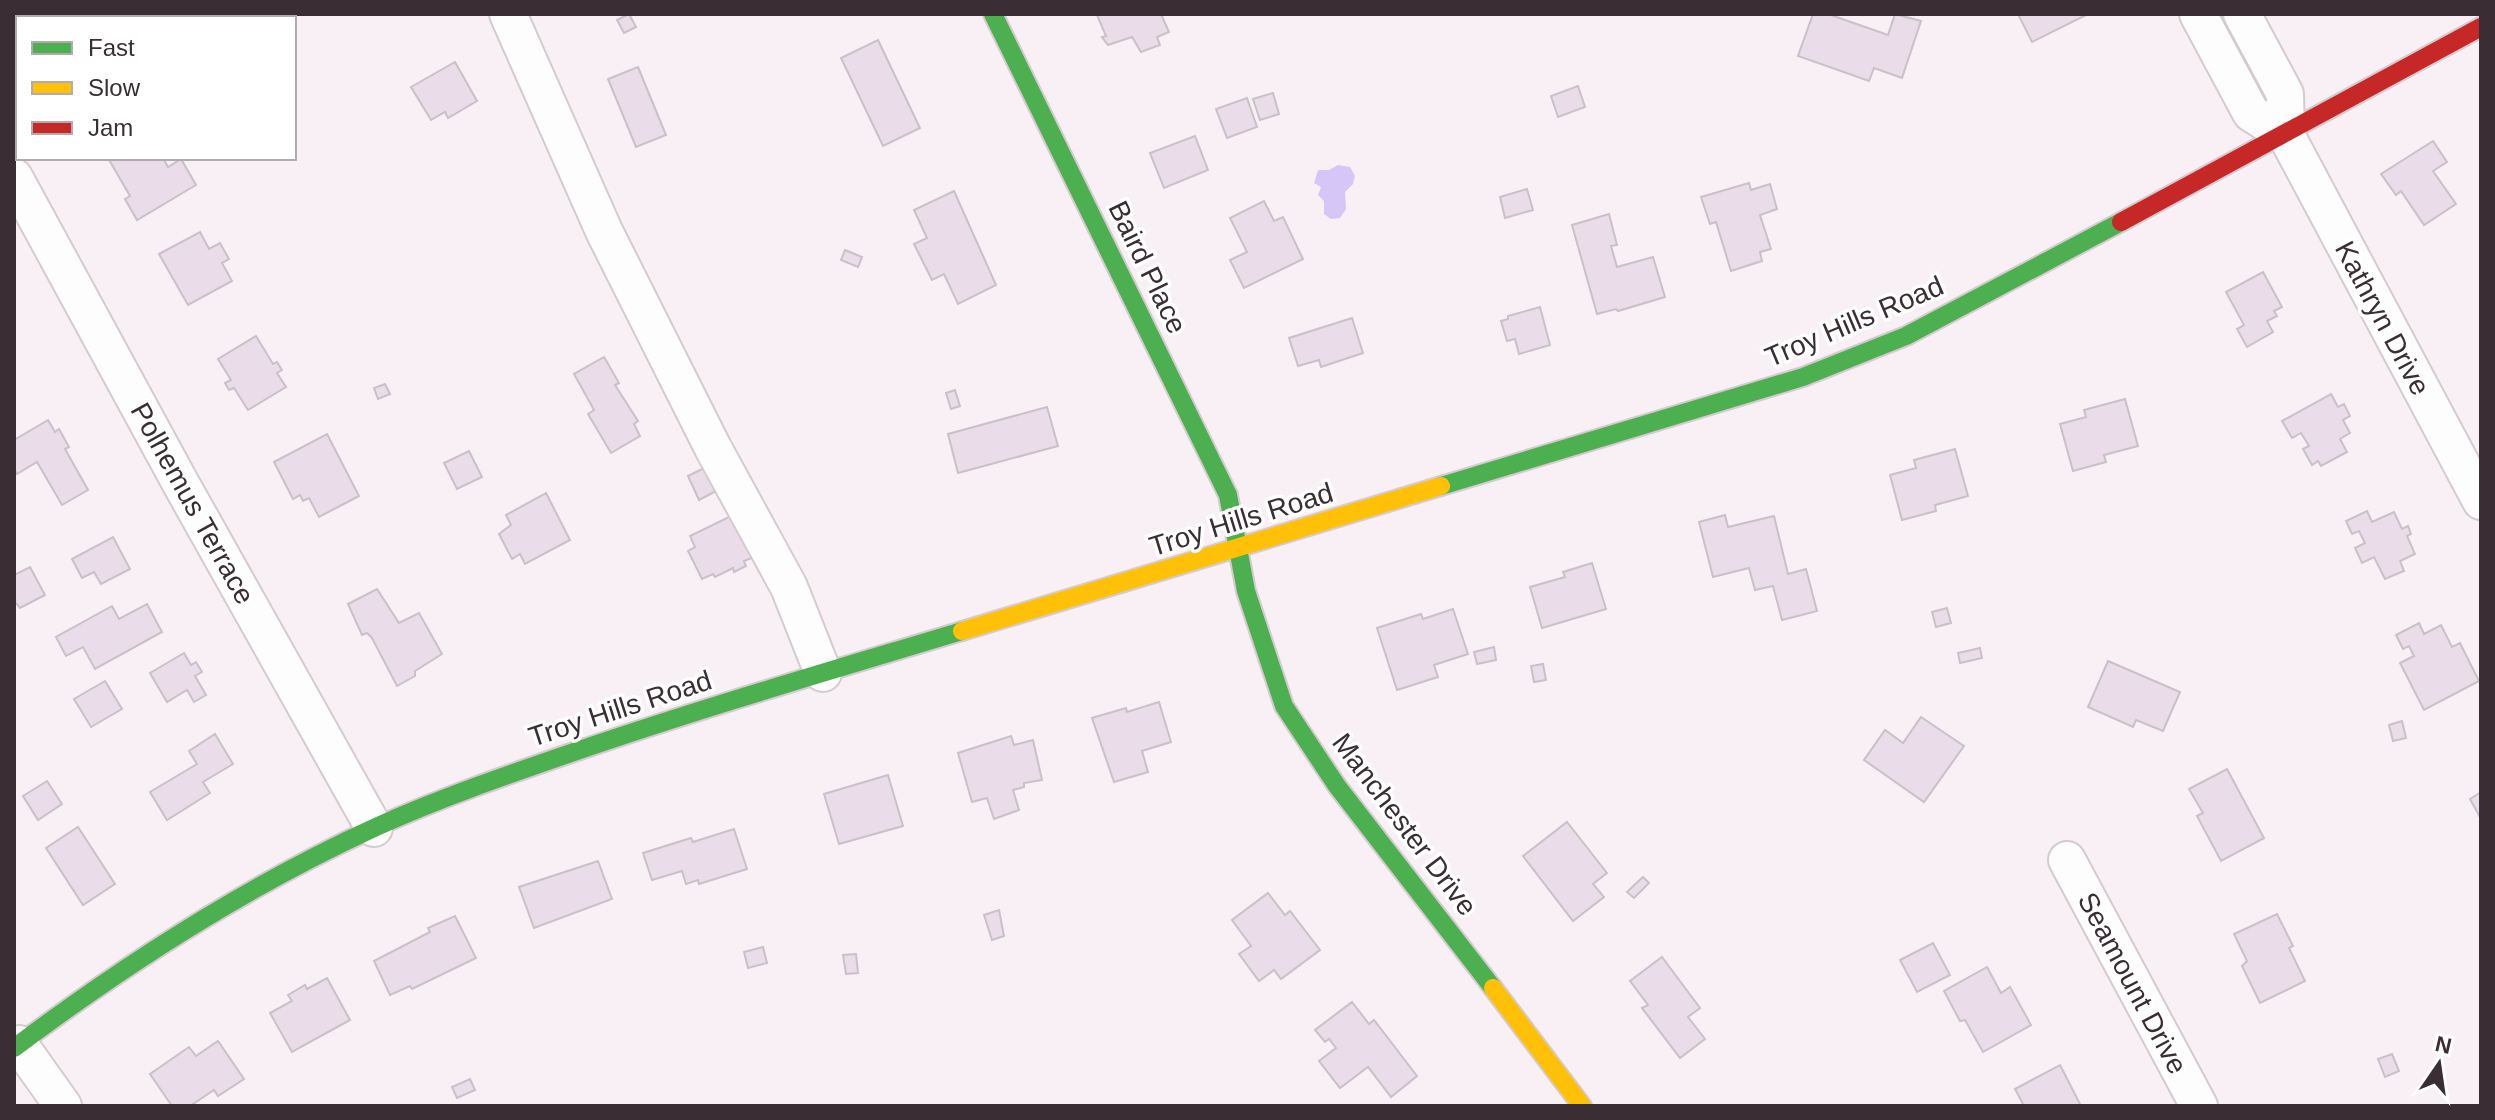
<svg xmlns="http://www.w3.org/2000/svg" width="2495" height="1120" viewBox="0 0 2495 1120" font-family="Helvetica,sans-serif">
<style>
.forest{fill:#f6c8be}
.water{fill:#d6c6f7}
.building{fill:#eadce9;stroke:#c9c1c8;stroke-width:2}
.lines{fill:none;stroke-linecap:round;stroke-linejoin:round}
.street-casing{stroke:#d5cbcf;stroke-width:40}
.fast-casing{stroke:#d5cbcf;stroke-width:22}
.slow-casing{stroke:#d5cbcf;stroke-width:22}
.jam-casing{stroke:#d5cbcf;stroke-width:22}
.street{stroke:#fefdfd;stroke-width:36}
.fast{stroke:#4caf50;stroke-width:18}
.slow{stroke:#ffc107;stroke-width:18}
.jam{stroke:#c62828;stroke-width:18}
.labels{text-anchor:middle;stroke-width:7;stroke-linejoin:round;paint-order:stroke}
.street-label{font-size:28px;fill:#3a2d34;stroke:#fff}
</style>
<rect width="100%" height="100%" fill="#f8f0f4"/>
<!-- forest -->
<polygon class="forest" points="167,14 252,14 249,18 172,18"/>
<!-- water -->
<polygon class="water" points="1338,165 1350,167 1355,176 1353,184 1345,192 1346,209 1340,218 1331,219 1324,214 1324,201 1318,195 1321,187 1314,183 1318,170 1329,170"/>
<!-- building -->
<g class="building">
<polygon points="629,14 636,27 624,33 617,20"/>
<polygon points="1161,14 1169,32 1157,37 1160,45 1141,52 1132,37 1108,45 1102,37 1106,36 1097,15"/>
<polygon points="1813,14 1828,14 1888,35 1895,14 1921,21 1902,78 1874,68 1869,81 1798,56"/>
<polygon points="2018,14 2088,14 2032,42"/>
<polygon points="878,40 920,128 883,146 841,58"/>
<polygon points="455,62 477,101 448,118 445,112 431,120 411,87"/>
<polygon points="638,67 666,135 636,147 608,79"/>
<polygon points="1578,86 1585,107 1558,117 1551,96"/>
<polygon points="1273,93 1279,114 1260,120 1253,99"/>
<polygon points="1247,98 1257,127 1227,138 1216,109"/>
<polygon points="1195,136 1208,170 1164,188 1150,153"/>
<polygon points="2433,141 2447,162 2433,171 2456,204 2424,225 2401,191 2396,195 2381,174"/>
<polygon points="108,158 163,158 168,167 181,159 196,185 137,220 125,199 130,196"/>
<polygon points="1749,183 1751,190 1770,184 1777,209 1760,215 1771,249 1760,252 1762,261 1731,271 1716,222 1710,224 1701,197"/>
<polygon points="1527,189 1533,210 1505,218 1500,197"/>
<polygon points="954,191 996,285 958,304 944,274 932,280 914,244 927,238 914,210"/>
<polygon points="1264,201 1274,221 1283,217 1303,259 1244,288 1230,260 1247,252 1230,218"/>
<polygon points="1609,214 1617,245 1611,246 1617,267 1653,257 1665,297 1618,311 1616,309 1597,314 1572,225"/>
<polygon points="200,232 209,249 220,243 229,259 222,263 232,281 188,305 159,254"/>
<polygon points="845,250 862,257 858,267 841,260"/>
<polygon points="2263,272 2282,307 2274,311 2277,316 2267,321 2273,332 2247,347 2237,329 2244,325 2226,292"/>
<polygon points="1540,307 1550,345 1519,354 1515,339 1507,341 1501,321 1508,319 1508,316"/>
<polygon points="1352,318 1363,353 1321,367 1319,360 1298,366 1289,338"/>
<polygon points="256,336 273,364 277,362 282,370 277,373 286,387 248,410 234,388 229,390 225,383 231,380 218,359"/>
<polygon points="604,357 619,383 615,385 638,421 634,424 640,436 611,453 588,414 594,410 574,374"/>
<polygon points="385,384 390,394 378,399 374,388"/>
<polygon points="955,390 960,406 951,409 946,393"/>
<polygon points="2331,394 2338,407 2344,404 2350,416 2343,420 2350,433 2340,439 2347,452 2321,466 2318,461 2312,465 2303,449 2309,446 2301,433 2292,438 2282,421"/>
<polygon points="2125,399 2138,446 2104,455 2106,462 2073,471 2060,424 2086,417 2084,410"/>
<polygon points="1047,407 1058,446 958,473 948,434"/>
<polygon points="48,420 55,432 59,429 69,447 65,449 88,490 62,505 37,462 17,474 14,469 14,440"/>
<polygon points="327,434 359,496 319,517 309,498 303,501 300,495 293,499 274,462"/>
<polygon points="1955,449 1968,496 1935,505 1936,511 1902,520 1890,475 1916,468 1914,460"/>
<polygon points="469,451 482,477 457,489 444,463"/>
<polygon points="704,468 716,491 699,500 688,476"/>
<polygon points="546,493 570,540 525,564 520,554 512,559 499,534 511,525 506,515"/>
<polygon points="2367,511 2372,522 2394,512 2402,529 2408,526 2411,534 2407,536 2415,554 2400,561 2404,571 2385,579 2374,557 2362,563 2355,548 2365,543 2359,531 2352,534 2346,521"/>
<polygon points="733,515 754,557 744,561 746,566 734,572 733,568 715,577 713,574 702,579 688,551 695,547 690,536"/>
<polygon points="1725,515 1728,527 1774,516 1788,574 1806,569 1817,611 1782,620 1773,586 1755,590 1749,568 1713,577 1699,522"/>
<polygon points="113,537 130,569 101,584 94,572 82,578 72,559"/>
<polygon points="1592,563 1606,609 1542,628 1530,587 1565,577 1563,572"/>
<polygon points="30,567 45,595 20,608 14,601 14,575"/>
<polygon points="377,589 399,623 419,613 442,654 415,671 415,676 397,686 372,638 367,633 362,635 348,604"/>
<polygon points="147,604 162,632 95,669 83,647 66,656 56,637 112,606 119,619"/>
<polygon points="1947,608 1951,623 1936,627 1932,612"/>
<polygon points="1453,609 1468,654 1434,665 1438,677 1397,690 1377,628 1421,614 1423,619"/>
<polygon points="2419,623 2424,634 2441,625 2452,647 2460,643 2479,681 2424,710 2400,663 2414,656 2409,646 2403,649 2396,635"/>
<polygon points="1494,647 1496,660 1477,664 1474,652"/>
<polygon points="1980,648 1982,658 1960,663 1958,653"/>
<polygon points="184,653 191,665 196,662 202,672 195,676 206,695 194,702 187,690 167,702 150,673"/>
<polygon points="2108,661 2180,692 2163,731 2136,720 2133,727 2088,707"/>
<polygon points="1543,664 1546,680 1534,682 1531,666"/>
<polygon points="105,681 122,709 91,727 74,699"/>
<polygon points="1159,702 1171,742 1142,751 1148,772 1114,782 1092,718 1126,708 1127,712"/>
<polygon points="1921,717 1964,746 1924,802 1864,760 1885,730 1903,743"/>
<polygon points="2402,721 2406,738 2393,741 2389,725"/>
<polygon points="215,734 233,764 203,782 210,793 167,820 150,792 197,764 189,751"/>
<polygon points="1011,736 1014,745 1033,740 1042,780 1024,783 1024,787 1013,790 1019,810 994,819 987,798 972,802 958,753"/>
<polygon points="2227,769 2264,838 2221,861 2197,816 2203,813 2189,789"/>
<polygon points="888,775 903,826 839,844 824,794"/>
<polygon points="47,781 62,804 38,820 23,796"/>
<polygon points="2481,792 2481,819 2470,799"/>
<polygon points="1567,822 1607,873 1593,884 1604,897 1573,921 1523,856"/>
<polygon points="78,827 115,884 83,905 46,848"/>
<polygon points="734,829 747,869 699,884 698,880 686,884 682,871 652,880 643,853 691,838 693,842"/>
<polygon points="598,861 612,899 534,928 519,887"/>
<polygon points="1643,877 1649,883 1634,898 1627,892"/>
<polygon points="1268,893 1285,915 1290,911 1320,950 1281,979 1274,970 1259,981 1239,954 1251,946 1232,920"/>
<polygon points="999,910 1004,936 992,940 984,915"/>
<polygon points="2277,914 2293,946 2289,948 2305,981 2260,1003 2242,966 2247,961 2234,934"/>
<polygon points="455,916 476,958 412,989 410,986 390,995 374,961 430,932 428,928"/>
<polygon points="1933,943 1950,975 1917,992 1900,960"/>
<polygon points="763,947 767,963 748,968 744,952"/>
<polygon points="856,954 858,973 846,974 843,955"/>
<polygon points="1662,957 1700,1008 1688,1017 1705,1039 1680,1058 1642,1008 1648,1005 1630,981"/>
<polygon points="1987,967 2001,993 2010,987 2031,1025 1983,1052 1965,1020 1960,1021 1944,991"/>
<polygon points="327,978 350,1020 292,1052 270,1013 292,1001 288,995 305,985 307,989"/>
<polygon points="1352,1002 1369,1024 1374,1020 1417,1076 1391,1097 1368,1067 1340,1088 1319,1061 1336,1048 1329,1039 1325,1042 1315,1030"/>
<polygon points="218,1041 244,1079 218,1096 214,1090 190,1106 172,1106 150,1074 189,1047 196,1056"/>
<polygon points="2392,1054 2399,1071 2385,1077 2378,1059"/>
<polygon points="2060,1065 2081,1106 2024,1106 2015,1089"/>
<polygon points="470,1079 475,1090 457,1098 452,1087"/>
</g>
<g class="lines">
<defs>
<g id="street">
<polyline points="508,14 604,231 713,448 789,587 823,673"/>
<polyline points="2198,14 2251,113 2286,135"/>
<polyline points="2242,14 2285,94 2286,135 2481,501"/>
<polyline points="14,177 181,484 374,828"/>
<polyline points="2067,860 2199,1106"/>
<polyline points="19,1044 63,1106"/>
</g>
<g id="fast">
<polyline points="993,14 1228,495 1246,591 1284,706 1337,786 1493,988"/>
<polyline points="1441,486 1803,377 1906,336 2121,222"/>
<path d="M14 1048C127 963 247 886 376 827 440 798 507 775 574 752 702 708 833 670 962 631"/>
</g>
<g id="slow">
<polyline points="962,631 1441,486"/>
<polyline points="1493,988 1582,1106"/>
</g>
<polyline id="jam" points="2121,222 2481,27"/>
</defs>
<!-- street casing -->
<use href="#street" class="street-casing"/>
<!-- fast casing -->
<use href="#fast" class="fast-casing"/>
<!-- slow casing -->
<use href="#slow" class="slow-casing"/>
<!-- jam casing -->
<use href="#jam" class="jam-casing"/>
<!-- street -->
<use href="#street" class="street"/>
<!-- fast -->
<use href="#fast" class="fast"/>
<!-- slow -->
<use href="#slow" class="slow"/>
<!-- jam -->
<use href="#jam" class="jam"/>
</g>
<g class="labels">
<!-- street labels -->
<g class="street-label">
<text transform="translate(1148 267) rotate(64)" y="10">Baird Place</text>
<text transform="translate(2383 318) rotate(62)" y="10">Kathryn Drive</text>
<text transform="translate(1854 321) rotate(-23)" y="10">Troy Hills Road</text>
<text transform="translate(193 503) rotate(61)" y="10">Polhemus Terrace</text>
<text transform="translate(1241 519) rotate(-17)" y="10">Troy Hills Road</text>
<text transform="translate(620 708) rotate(-18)" y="10">Troy Hills Road</text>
<text transform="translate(1405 824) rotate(53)" y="10">Manchester Drive</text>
<text transform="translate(2133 983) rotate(62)" y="10">Seamount Drive</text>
</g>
</g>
<!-- border -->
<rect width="2495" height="1120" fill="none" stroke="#3a2d34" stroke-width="32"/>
<!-- legend -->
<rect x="16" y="16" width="280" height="144" fill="#ffffff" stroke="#b0abae" stroke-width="2"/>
<rect x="32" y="42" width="40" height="12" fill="#4caf50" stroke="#b0abae" stroke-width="2"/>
<text x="88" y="56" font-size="24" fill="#3a2d34">Fast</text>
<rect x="32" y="82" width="40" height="12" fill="#ffc107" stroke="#b0abae" stroke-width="2"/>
<text x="88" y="96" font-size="24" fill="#3a2d34">Slow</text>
<rect x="32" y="122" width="40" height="12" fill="#c62828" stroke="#b0abae" stroke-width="2"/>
<text x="88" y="136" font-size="24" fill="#3a2d34">Jam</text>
<!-- north arrow -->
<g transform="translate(2439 1064) rotate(13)" stroke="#ffffff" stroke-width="6" paint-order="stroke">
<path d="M0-6L14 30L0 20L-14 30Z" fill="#3a2d34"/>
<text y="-12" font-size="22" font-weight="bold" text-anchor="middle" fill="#3a2d34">N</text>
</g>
</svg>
